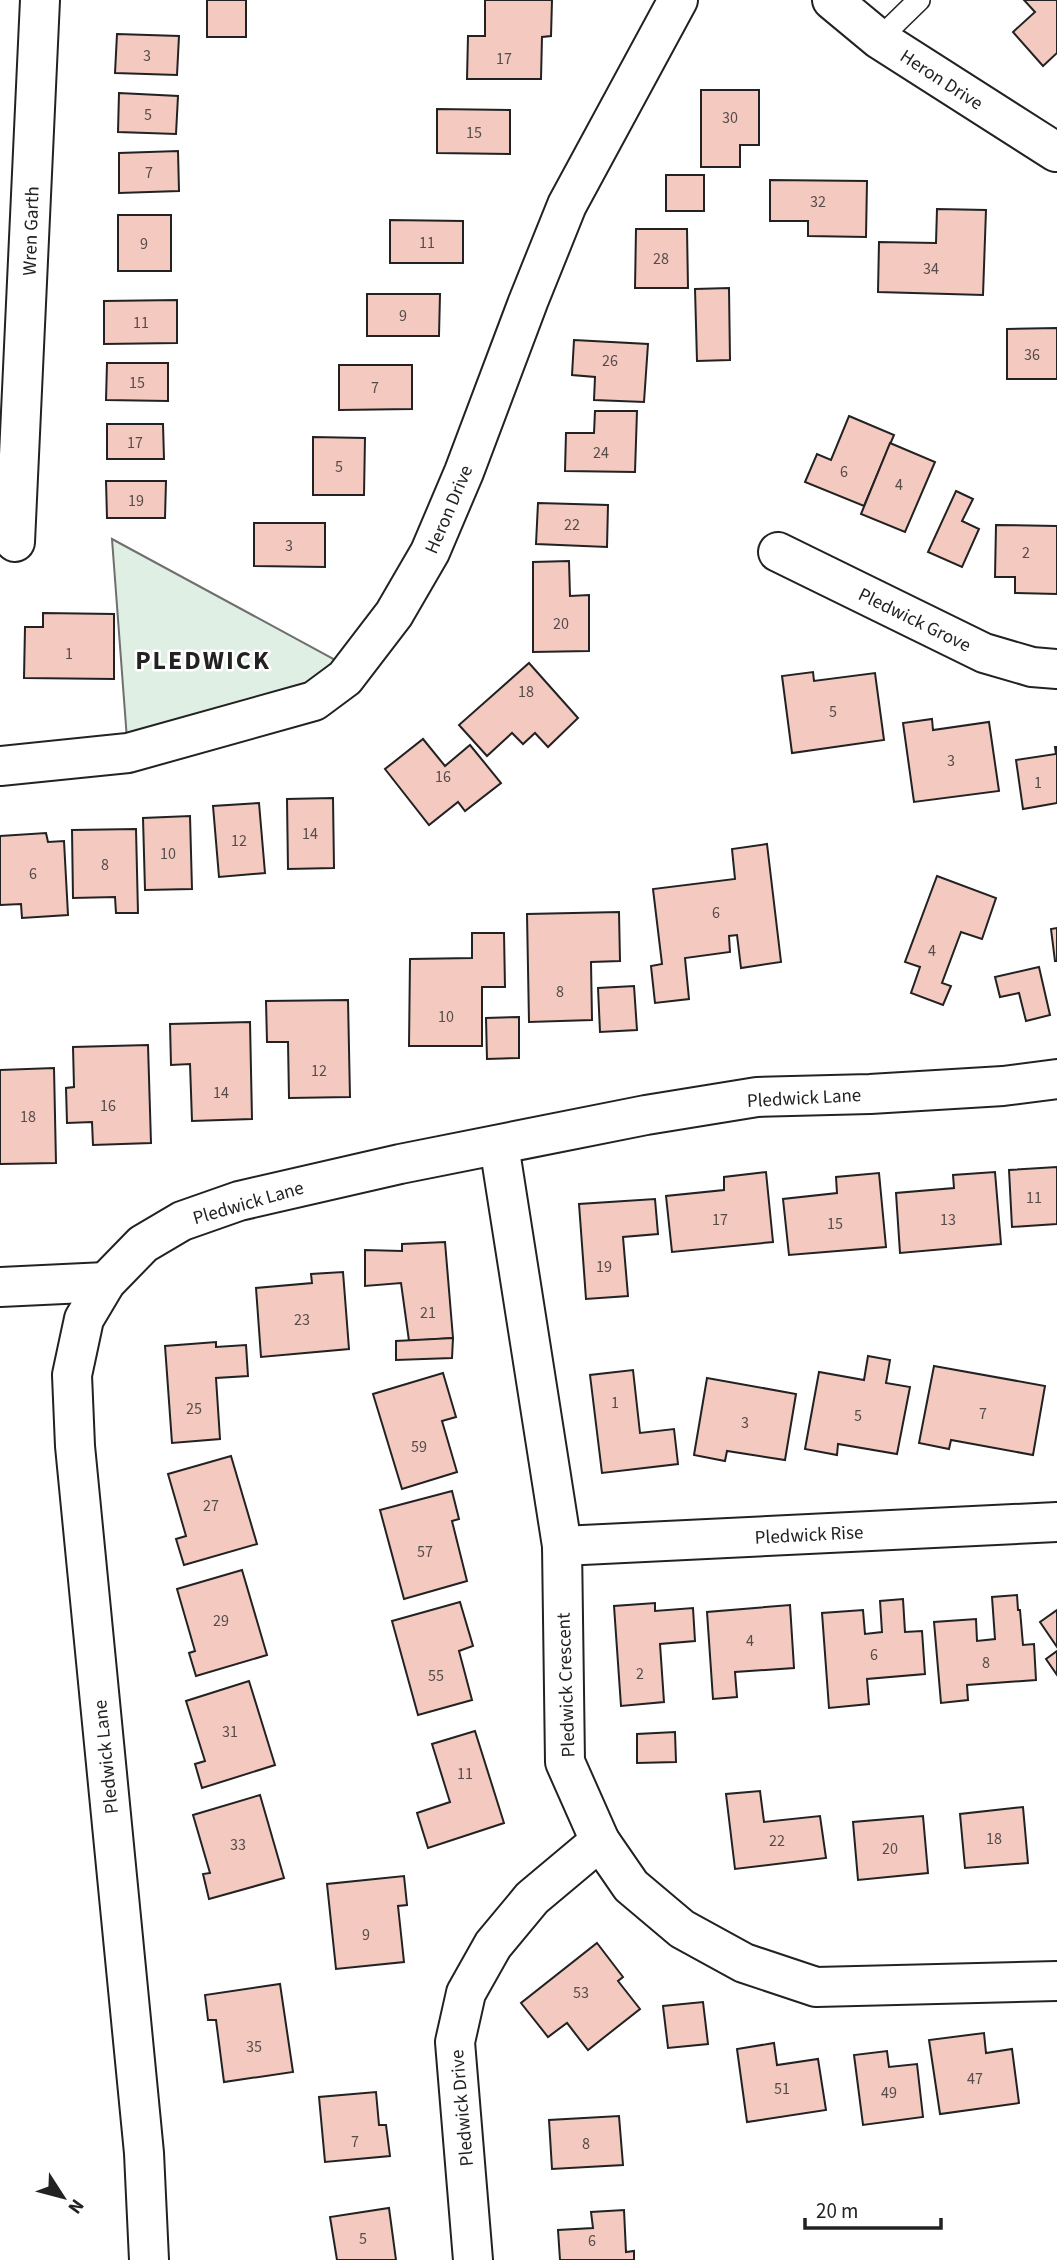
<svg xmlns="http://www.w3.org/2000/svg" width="1057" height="2260" viewBox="0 0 1057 2260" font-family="'Source Sans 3',sans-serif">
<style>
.green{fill:#e0efe3;stroke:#6f6f6f;stroke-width:2}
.building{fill:#f3c9c0;stroke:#222;stroke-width:2}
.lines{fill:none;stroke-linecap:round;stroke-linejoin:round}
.service-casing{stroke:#222;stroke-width:24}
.minor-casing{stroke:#222;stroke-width:42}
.service{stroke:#fff;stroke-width:21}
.minor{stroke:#fff;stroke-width:38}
.labels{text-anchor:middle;stroke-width:5;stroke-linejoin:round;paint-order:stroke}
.number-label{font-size:16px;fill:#564c4a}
.street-label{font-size:19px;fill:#222;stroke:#fff}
.district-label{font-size:26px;font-weight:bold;letter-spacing:2px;fill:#222;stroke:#fff}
</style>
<rect width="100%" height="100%" fill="#fff"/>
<!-- green -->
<polygon class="green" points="112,539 352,669 128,753"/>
<!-- building -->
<g class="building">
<rect x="207" y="0" width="39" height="37"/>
<polygon points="485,0 552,0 551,36 542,37 541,79 467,79 468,36 485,36"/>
<polygon points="1024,0 1057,0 1057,53 1043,66 1013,32 1035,12"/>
<polygon points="117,34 179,36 177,75 115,73"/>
<polygon points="701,90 759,90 759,145 740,145 740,167 701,167"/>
<polygon points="119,93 178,96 176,134 118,132"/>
<polygon points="437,109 510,110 510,154 437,153"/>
<polygon points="178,151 179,191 119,193 119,153"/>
<rect x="666" y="175" width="38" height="36"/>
<polygon points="770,180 867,181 866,237 808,236 808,221 770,221"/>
<polygon points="937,209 986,210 983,295 878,292 879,242 936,243"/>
<rect x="118" y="215" width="53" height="56"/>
<polygon points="390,220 463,221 463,263 390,263"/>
<polygon points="636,229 687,229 688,288 635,288"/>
<polygon points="729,288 730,360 697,361 695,289"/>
<polygon points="367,294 440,294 439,336 367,336"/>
<polygon points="177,300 177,343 104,344 104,301"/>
<polygon points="1057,328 1057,379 1007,379 1007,329"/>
<polygon points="574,340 648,344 644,402 594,400 595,377 572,375"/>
<polygon points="107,363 168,363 168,401 106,400"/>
<polygon points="339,365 412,365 412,409 339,410"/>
<polygon points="595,411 637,411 635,472 565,471 566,433 594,433"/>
<polygon points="849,416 894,435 864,506 805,482 817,454 831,460"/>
<polygon points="107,424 163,424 164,459 107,459"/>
<polygon points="313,437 365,438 364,495 313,495"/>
<polygon points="890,443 935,462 905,532 861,514"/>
<polygon points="106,481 166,481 165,518 107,518"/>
<polygon points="956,491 973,499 962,521 979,529 962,567 928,552"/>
<polygon points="538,503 608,505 607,547 536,544"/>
<polygon points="254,523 325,523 325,567 254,566"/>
<polygon points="996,525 1057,526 1057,594 1015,593 1015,577 995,577"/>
<polygon points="569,561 570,596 589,595 589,651 533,652 533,562"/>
<polygon points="43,613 114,614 114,679 24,678 25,627 43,627"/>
<polygon points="529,663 578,718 548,747 535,733 523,744 512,733 487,756 459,725"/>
<polygon points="813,672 814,681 875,673 884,740 792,753 782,676"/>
<polygon points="932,719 933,730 989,722 999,791 914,802 903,723"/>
<polygon points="423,739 445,766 470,745 501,783 465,811 458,802 429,825 385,769"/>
<polygon points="1055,747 1057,747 1057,803 1023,809 1016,760 1056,754"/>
<polygon points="333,798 334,868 288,869 287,799"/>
<polygon points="259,803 265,873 219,877 213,806"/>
<polygon points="190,816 192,889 145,890 143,818"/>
<polygon points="136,829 138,913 116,913 115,897 73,898 72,830"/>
<polygon points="46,833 48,842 64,841 68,915 22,918 21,904 0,905 0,836"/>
<polygon points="767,844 781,962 741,968 737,935 729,936 730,952 685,958 689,999 655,1003 651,966 662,964 653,889 735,879 732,849"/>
<polygon points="937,876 996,898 982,939 961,932 942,983 951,986 943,1005 911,993 920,967 905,962"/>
<polygon points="619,912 620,961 591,962 592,1020 529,1022 527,914"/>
<polygon points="1057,928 1057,961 1055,961 1051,929"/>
<polygon points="472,933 504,933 505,987 482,987 482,1046 409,1046 410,959 472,958"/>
<polygon points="1039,967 1050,1015 1026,1021 1019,993 1000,997 995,977"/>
<polygon points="634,986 637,1030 600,1032 598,988"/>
<polygon points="348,1000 350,1097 289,1098 288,1042 267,1042 266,1001"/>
<polygon points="519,1017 519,1058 487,1059 486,1018"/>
<polygon points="250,1022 252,1119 192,1121 190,1064 171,1065 170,1024"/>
<polygon points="148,1045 151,1143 93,1145 92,1122 67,1123 66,1088 74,1087 73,1047"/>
<polygon points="54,1068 56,1163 0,1164 0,1070"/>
<polygon points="1057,1167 1057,1224 1012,1227 1009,1170"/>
<polygon points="766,1172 773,1242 672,1252 666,1196 724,1190 724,1177"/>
<polygon points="995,1172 1001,1244 900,1253 896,1193 954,1188 953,1175"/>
<polygon points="879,1173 886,1247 789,1255 783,1199 837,1193 836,1177"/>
<polygon points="655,1199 658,1234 623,1237 628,1296 586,1299 579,1204"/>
<polygon points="445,1242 453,1338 409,1341 401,1283 365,1286 365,1250 402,1251 402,1244"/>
<polygon points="343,1272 349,1349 261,1357 256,1288 312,1283 311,1274"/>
<polygon points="453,1338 452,1358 396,1360 396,1341"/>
<polygon points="216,1342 216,1347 246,1345 248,1376 216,1378 220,1439 172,1443 165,1346"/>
<polygon points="868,1356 890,1360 886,1383 910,1387 897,1454 838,1444 837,1455 805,1449 819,1372 864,1380"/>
<polygon points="934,1366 1045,1386 1033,1455 951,1440 949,1449 919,1443"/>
<polygon points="633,1370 640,1433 674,1429 678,1464 602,1473 590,1375"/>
<polygon points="443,1373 456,1417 442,1421 457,1472 402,1489 373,1394"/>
<polygon points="707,1378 796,1394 785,1460 727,1451 725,1461 694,1455"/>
<polygon points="231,1456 257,1544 184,1565 176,1539 186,1536 168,1474"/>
<polygon points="452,1491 459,1519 452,1521 467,1581 404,1599 380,1510"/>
<polygon points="242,1570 267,1655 196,1676 189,1653 195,1651 177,1589"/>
<polygon points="1017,1595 1018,1610 1020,1610 1023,1645 1034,1644 1036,1680 967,1685 968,1700 941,1703 934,1622 976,1619 977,1641 995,1639 992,1597"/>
<polygon points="903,1599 905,1632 922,1631 925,1674 867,1679 869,1704 829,1708 822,1613 863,1610 865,1634 882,1632 880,1601"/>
<polygon points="460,1602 473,1646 459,1651 472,1700 418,1715 392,1621"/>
<polygon points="655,1603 655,1611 693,1608 695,1641 660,1644 664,1702 621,1706 614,1606"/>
<polygon points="790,1605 794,1668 735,1672 737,1697 713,1699 707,1612"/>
<polygon points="1057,1610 1057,1647 1040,1622"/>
<polygon points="1057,1651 1057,1675 1046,1659"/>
<polygon points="249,1681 275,1765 202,1788 195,1764 205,1761 186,1701"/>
<polygon points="475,1731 504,1823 428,1848 417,1813 450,1802 432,1744"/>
<polygon points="675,1732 676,1762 637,1763 637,1734"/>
<polygon points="760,1791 764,1822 820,1816 826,1858 735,1869 726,1794"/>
<polygon points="260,1795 284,1878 209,1899 203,1874 210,1873 193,1815"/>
<polygon points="1023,1807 1028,1863 965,1868 960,1814"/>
<polygon points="923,1816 928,1873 858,1880 853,1822"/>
<polygon points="404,1876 407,1905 398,1906 404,1962 336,1969 327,1884"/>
<polygon points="597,1943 623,1977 618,1981 640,2009 588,2050 567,2023 548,2037 521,2003"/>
<polygon points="280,1984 293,2072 224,2082 216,2020 208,2020 205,1995"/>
<polygon points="703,2002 708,2044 668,2048 663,2006"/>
<polygon points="984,2033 986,2053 1012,2049 1019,2103 940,2114 929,2040"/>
<polygon points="774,2043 777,2065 818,2059 826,2110 747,2122 737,2049"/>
<polygon points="887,2051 889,2067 917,2064 923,2117 863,2125 854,2055"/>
<polygon points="376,2092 379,2125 386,2125 390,2156 325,2162 319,2097"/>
<polygon points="619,2116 623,2165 552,2169 549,2120"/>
<polygon points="389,2208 396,2260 337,2260 330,2217"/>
<polygon points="624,2210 626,2252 634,2251 634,2260 560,2260 558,2230 593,2228 591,2212"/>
</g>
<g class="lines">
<defs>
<polyline id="service" points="879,39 919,0"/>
<g id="minor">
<polyline points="832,0 879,39 1056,152"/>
<polyline points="15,542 40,0"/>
<polyline points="778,552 984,653 1032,667 1057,669"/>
<polyline points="0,766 128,753 314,701 345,678 394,614 430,552 464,472 528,302 567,205 678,0"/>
<polyline points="499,1145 562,1546 565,1762 600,1841 631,1886 682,1929 744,1963 816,1987 1057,1981"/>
<polyline points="0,1287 106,1282"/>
<polyline points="562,1546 1057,1522"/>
<polyline points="149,2260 144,2153 75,1446 72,1375 84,1319 106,1282 143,1244 182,1221 239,1201 400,1164 646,1115 757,1097 870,1094 1003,1086 1057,1079"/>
<polyline points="473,2260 455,2042 466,1993 493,1945 532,1898 600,1841"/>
</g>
</defs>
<!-- service casing -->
<use href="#service" class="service-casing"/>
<!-- minor casing -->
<use href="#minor" class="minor-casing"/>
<!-- service -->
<use href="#service" class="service"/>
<!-- minor -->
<use href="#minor" class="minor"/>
</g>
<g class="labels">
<!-- number labels -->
<g class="number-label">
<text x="147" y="61">3</text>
<text x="504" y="64">17</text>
<text x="148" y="120">5</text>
<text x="730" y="123">30</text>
<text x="474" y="138">15</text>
<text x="149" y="178">7</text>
<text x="818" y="207">32</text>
<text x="427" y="248">11</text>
<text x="144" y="249">9</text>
<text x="661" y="264">28</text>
<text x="931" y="274">34</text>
<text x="403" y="321">9</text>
<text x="141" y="328">11</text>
<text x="1032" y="360">36</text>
<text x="610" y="366">26</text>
<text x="137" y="388">15</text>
<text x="375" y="393">7</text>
<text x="135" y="448">17</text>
<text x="601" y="458">24</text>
<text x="339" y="472">5</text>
<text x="844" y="477">6</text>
<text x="899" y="490">4</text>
<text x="136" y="506">19</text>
<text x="572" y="530">22</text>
<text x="289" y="551">3</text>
<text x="1026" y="558">2</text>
<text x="561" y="629">20</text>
<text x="69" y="659">1</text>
<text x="526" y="697">18</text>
<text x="833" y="717">5</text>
<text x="951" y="766">3</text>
<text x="443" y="782">16</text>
<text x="1038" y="788">1</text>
<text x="310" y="839">14</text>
<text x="239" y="846">12</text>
<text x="168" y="859">10</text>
<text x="105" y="870">8</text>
<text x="33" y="879">6</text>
<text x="716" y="918">6</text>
<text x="932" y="956">4</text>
<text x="560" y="997">8</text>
<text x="446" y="1022">10</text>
<text x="319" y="1076">12</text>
<text x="221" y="1098">14</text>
<text x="108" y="1111">16</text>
<text x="28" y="1122">18</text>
<text x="1034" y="1203">11</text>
<text x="720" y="1225">17</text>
<text x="948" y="1225">13</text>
<text x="835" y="1229">15</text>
<text x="604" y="1272">19</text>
<text x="428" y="1318">21</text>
<text x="302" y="1325">23</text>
<text x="615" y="1408">1</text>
<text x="194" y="1414">25</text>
<text x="983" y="1419">7</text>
<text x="858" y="1421">5</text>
<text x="745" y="1428">3</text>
<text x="419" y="1452">59</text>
<text x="211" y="1511">27</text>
<text x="425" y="1557">57</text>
<text x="221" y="1626">29</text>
<text x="750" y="1646">4</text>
<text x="874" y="1660">6</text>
<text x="986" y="1668">8</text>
<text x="640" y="1679">2</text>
<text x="436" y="1681">55</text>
<text x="230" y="1737">31</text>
<text x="465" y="1779">11</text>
<text x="994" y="1844">18</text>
<text x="777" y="1846">22</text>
<text x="238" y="1850">33</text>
<text x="890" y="1854">20</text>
<text x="366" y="1940">9</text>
<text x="581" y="1998">53</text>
<text x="254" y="2052">35</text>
<text x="975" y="2084">47</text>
<text x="782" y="2094">51</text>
<text x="889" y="2098">49</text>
<text x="355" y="2147">7</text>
<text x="586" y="2149">8</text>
<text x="363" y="2244">5</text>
<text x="592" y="2246">6</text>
</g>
<!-- street labels -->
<g class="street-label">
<text transform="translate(942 79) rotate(33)" y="7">Heron Drive</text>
<text transform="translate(30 231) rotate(-88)" y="7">Wren Garth</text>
<text transform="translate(448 509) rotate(-67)" y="7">Heron Drive</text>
<text transform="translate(915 619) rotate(26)" y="7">Pledwick Grove</text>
<text transform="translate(804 1097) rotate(-3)" y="7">Pledwick Lane</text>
<text transform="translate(248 1202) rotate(-16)" y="7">Pledwick Lane</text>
<text transform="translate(809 1534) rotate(-3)" y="7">Pledwick Rise</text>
<text transform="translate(565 1685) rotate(-92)" y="7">Pledwick Crescent</text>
<text transform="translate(105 1757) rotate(-96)" y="7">Pledwick Lane</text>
<text transform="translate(461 2108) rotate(-95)" y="7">Pledwick Drive</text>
</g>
<!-- district labels -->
<g class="district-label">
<text x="203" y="669">PLEDWICK</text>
</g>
</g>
<!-- north arrow -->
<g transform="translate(63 2197) rotate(126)" stroke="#ffffff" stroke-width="5" paint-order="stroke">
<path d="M0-5L12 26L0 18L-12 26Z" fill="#222222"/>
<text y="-10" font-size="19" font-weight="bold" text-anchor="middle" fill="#222222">N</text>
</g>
<!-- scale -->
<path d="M805 2218v10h136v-10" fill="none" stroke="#222222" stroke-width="3.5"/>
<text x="816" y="2218" font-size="21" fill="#222222" stroke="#ffffff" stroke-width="5" paint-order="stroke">20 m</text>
</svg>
